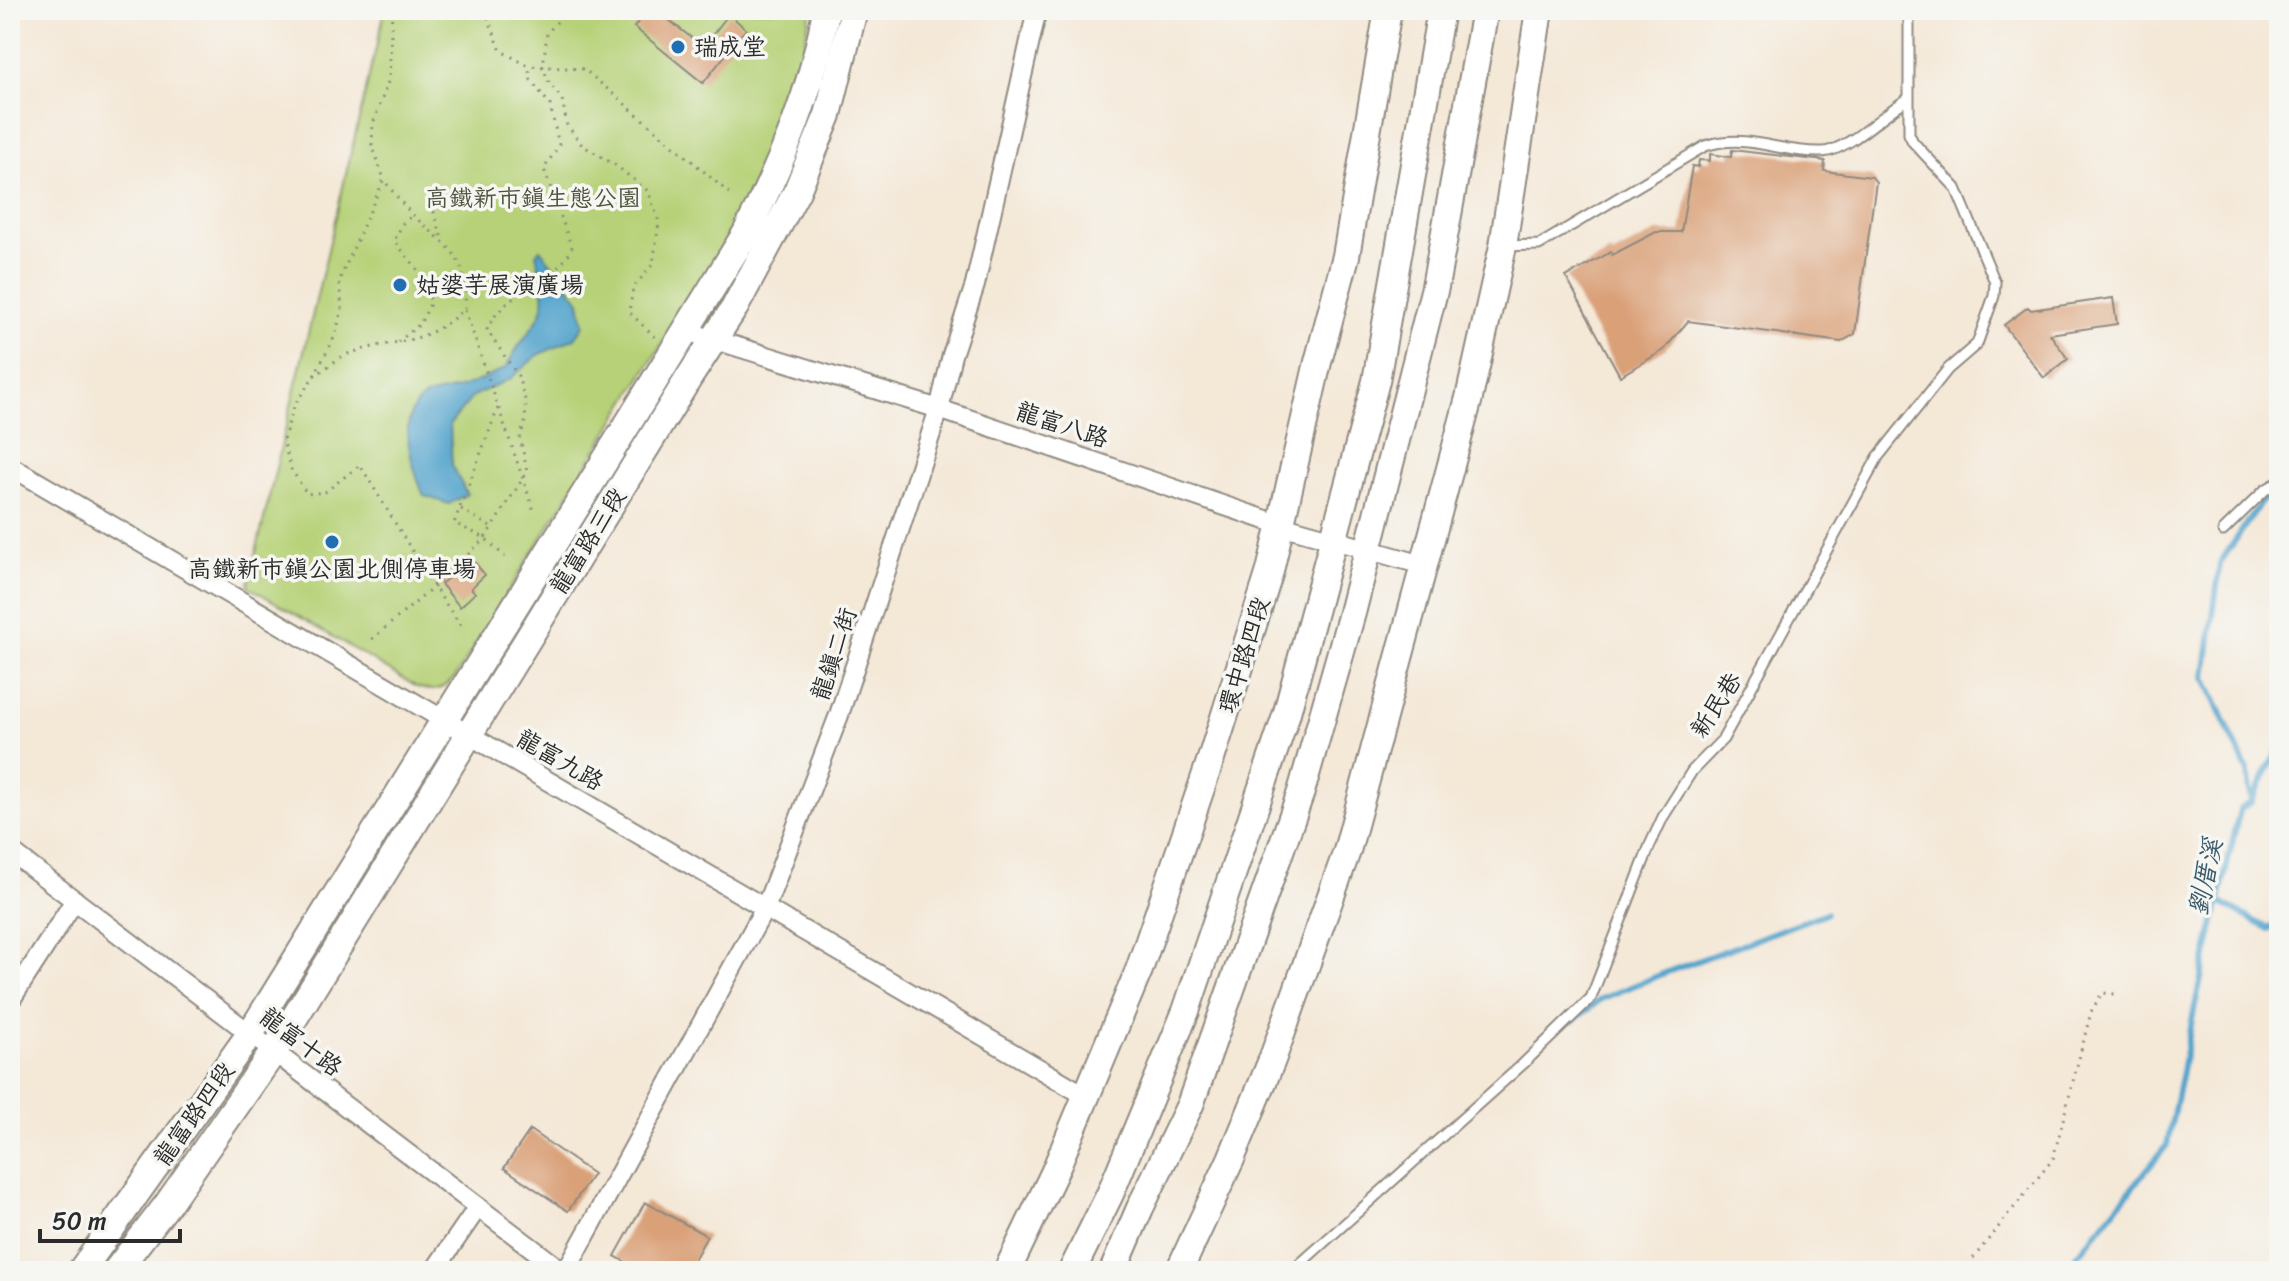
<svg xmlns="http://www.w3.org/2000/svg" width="2289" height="1281" viewBox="0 0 2289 1281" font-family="Sriracha,'LXGW WenKai TC',sans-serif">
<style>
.green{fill:#b6d177;stroke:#707e51;stroke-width:2}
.water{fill:#51a3cc;stroke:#3e677c;stroke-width:2}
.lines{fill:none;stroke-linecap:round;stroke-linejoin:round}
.stream{stroke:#51a3cc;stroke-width:6}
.building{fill:#daa179}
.lane-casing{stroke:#908a81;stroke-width:13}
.street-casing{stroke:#908a81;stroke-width:22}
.secondary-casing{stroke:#908a81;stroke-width:30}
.path{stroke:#908a81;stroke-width:3;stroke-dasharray:2 6;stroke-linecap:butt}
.lane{stroke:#fff;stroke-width:9}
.street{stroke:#fff;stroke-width:18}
.secondary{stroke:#fff;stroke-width:26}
.poi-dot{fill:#1f6fb2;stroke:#f6f6f2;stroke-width:3}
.labels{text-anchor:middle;stroke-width:7;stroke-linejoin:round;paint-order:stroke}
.poi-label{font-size:24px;fill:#2b2b2b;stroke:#f6f6f2;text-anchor:start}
.park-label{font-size:24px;fill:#4e543e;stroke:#f6f6f2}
.street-label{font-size:24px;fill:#2b2b2b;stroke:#f6f6f2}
.water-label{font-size:26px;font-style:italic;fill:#3a5b6b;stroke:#f6f6f2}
</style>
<rect width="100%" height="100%" fill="#f6f6f2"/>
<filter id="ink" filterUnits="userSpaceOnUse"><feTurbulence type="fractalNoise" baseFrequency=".0125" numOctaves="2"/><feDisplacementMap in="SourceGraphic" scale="16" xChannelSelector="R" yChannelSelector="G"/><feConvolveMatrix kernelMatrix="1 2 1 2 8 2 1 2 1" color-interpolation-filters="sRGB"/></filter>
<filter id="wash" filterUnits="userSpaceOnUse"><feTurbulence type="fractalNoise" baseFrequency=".006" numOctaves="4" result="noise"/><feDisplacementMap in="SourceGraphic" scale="32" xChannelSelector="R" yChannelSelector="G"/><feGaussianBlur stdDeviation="1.8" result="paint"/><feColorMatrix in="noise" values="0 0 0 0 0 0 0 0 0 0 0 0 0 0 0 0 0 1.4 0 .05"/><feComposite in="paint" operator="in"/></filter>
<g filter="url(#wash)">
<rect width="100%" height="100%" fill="#f4e8d7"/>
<!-- green -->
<path class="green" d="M385 10H811C798 86 770 159 734 228L454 679C442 690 433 693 417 687L248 586Z"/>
<!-- water -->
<path class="water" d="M540 249 580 301 584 325 575 338 538 355 510 379 473 396 450 424 452 466 467 494 449 504 424 496C414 471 393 415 425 397 431 393 442 393 449 391 470 385 488 378 507 367 514 346 540 324 543 306 545 289 540 270 536 254Z"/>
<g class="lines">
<!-- stream -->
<g class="stream">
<polyline points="2251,802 2279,748"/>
<polyline points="2219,902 2269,929 2279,920"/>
<polyline points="1573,1021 1601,999 1670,971 1826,913"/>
<polyline points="2065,1271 2167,1145 2197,996 2240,809 2251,802 2248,772 2205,677 2220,563 2261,502 2279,491"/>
</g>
</g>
<g id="blocks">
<!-- building -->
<g class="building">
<polygon points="648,10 676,10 669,20 703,47 729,14 746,29 703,83 634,27"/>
<polygon points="1732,150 1825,161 1824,171 1872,177 1876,182 1855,334 1841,342 1688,321 1664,350 1620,376 1566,277 1611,252 1612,255 1656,232 1681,232 1692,166 1698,167 1699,160 1710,161 1710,154 1731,157"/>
<polygon points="2113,298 2117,324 2050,334 2068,359 2044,378 2004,325 2028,307 2031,310"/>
<polygon points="471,558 485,575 471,588 475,593 460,607 441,584"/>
<polygon points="530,1130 593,1174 568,1211 504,1168"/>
<polygon points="645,1202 707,1236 688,1271 642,1271 615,1256"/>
</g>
</g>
</g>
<g filter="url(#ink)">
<use href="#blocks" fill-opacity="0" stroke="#908a81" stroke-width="2"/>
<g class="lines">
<defs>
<g id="lane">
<path d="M1505 246 1539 245 1705 146C1748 132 1781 154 1823 152 1849 150 1885 112 1908 99"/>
<polyline points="2223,531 2265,490 2279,482"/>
<polyline points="1292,1271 1523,1064 1591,998 1650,845 1663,817 1692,771 1723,739 1878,457 1948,369 1977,344 1994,296 1995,282 1956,188 1913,142 1909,134 1909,10"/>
</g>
<g id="street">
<polyline points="686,331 939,409 1281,525 1423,565"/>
<path d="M10 466C369 676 729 884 1086 1096"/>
<polyline points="10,851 562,1271"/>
<polyline points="10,1001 75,900"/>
<polyline points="434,1271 478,1207"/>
<polyline points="566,1271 766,906 839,715 939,409 952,355 975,285 1037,10"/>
</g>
<g id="secondary">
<path d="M81 1271 250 1034 746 233C782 162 813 89 826 10"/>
<polyline points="116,1271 167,1205 274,1051 690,376 735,307 797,191 828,115 854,10"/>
<polyline points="1007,1271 1054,1173 1139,970 1211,759 1270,571 1318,362 1346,256 1388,10"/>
<polyline points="1072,1271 1110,1194 1186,1011 1286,716 1376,381 1441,10"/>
<polyline points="1113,1271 1140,1208 1190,1105 1301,792 1352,613 1435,287 1485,10"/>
<polyline points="1179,1271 1231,1159 1272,1060 1347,851 1469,398 1503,246 1539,10"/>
</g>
</defs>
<!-- lane casing -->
<use href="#lane" class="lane-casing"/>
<!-- street casing -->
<use href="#street" class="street-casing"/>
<!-- secondary casing -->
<use href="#secondary" class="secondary-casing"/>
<!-- path -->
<g class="path">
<polyline points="392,10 389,79 373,124 372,145 384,179 339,281 342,309 335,336 314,376 295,404 283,440 291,469 307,494 325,492 360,465 434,587 462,627"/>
<polyline points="485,10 501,51 529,66 584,69 729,193"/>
<polyline points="568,10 547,33 543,67 548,81 562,99 567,125 582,145 615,165 648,191 659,222 653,264 633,288 629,312 655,337"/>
<polyline points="429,196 442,238"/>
<polyline points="465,310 534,511"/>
<polyline points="398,342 420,324 431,302 416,267 394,241 403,223 413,215"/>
<path d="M314 376C326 369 339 356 351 353 398 337 424 348 465 308 468 252 448 249 412 214 402 204 393 192 384 180"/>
<polyline points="498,408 454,523 485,538 505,557"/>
<polyline points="461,509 492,528"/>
<path d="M372 639 434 587 485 538 527 472 520 436 525 423 526 403 518 376 487 330C504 289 555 285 572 248L544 169 559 145 550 105 531 80 529 66"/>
<polyline points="1963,1271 2053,1159 2091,1012 2102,993 2116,994"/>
</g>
<!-- lane -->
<use href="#lane" class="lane"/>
<!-- street -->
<use href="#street" class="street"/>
<!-- secondary -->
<use href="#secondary" class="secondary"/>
</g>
</g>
<!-- markers -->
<g class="poi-dot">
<circle cx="678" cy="47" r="8"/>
<circle cx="400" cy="285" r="8"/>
<circle cx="332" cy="542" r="8"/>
</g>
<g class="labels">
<!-- poi labels -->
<g class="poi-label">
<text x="694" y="55">瑞成堂</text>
<text x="416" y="293">姑婆芋展演廣場</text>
<text x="332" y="577" text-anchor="middle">高鐵新市鎮公園北側停車場</text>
</g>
<!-- park labels -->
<g class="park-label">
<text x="533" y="206">高鐵新市鎮生態公園</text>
</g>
<!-- street labels -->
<g class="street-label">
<text transform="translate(1062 425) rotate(18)" y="8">龍富八路</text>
<text transform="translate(588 541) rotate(-58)" y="8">龍富路三段</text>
<text transform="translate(834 654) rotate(-72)" y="8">龍鎮二街</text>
<text transform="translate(1244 655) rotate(-73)" y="8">環中路四段</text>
<text transform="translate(1716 705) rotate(-57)" y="8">新民巷</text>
<text transform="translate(560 760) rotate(30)" y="8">龍富九路</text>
<text transform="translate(301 1042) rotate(37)" y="8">龍富十路</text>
<text transform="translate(194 1114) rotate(-55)" y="8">龍富路四段</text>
</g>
<!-- water labels -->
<g class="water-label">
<text transform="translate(2205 877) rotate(-78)" y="9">劉厝溪</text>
</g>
</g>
<!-- margin -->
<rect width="2289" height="1281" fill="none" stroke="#f6f6f2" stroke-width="40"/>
<!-- scale -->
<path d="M40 1229v12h140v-12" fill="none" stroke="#2b2b2b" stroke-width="4"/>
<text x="52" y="1229" font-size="24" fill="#2b2b2b" stroke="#f6f6f2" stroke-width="6" paint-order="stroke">50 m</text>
</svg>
